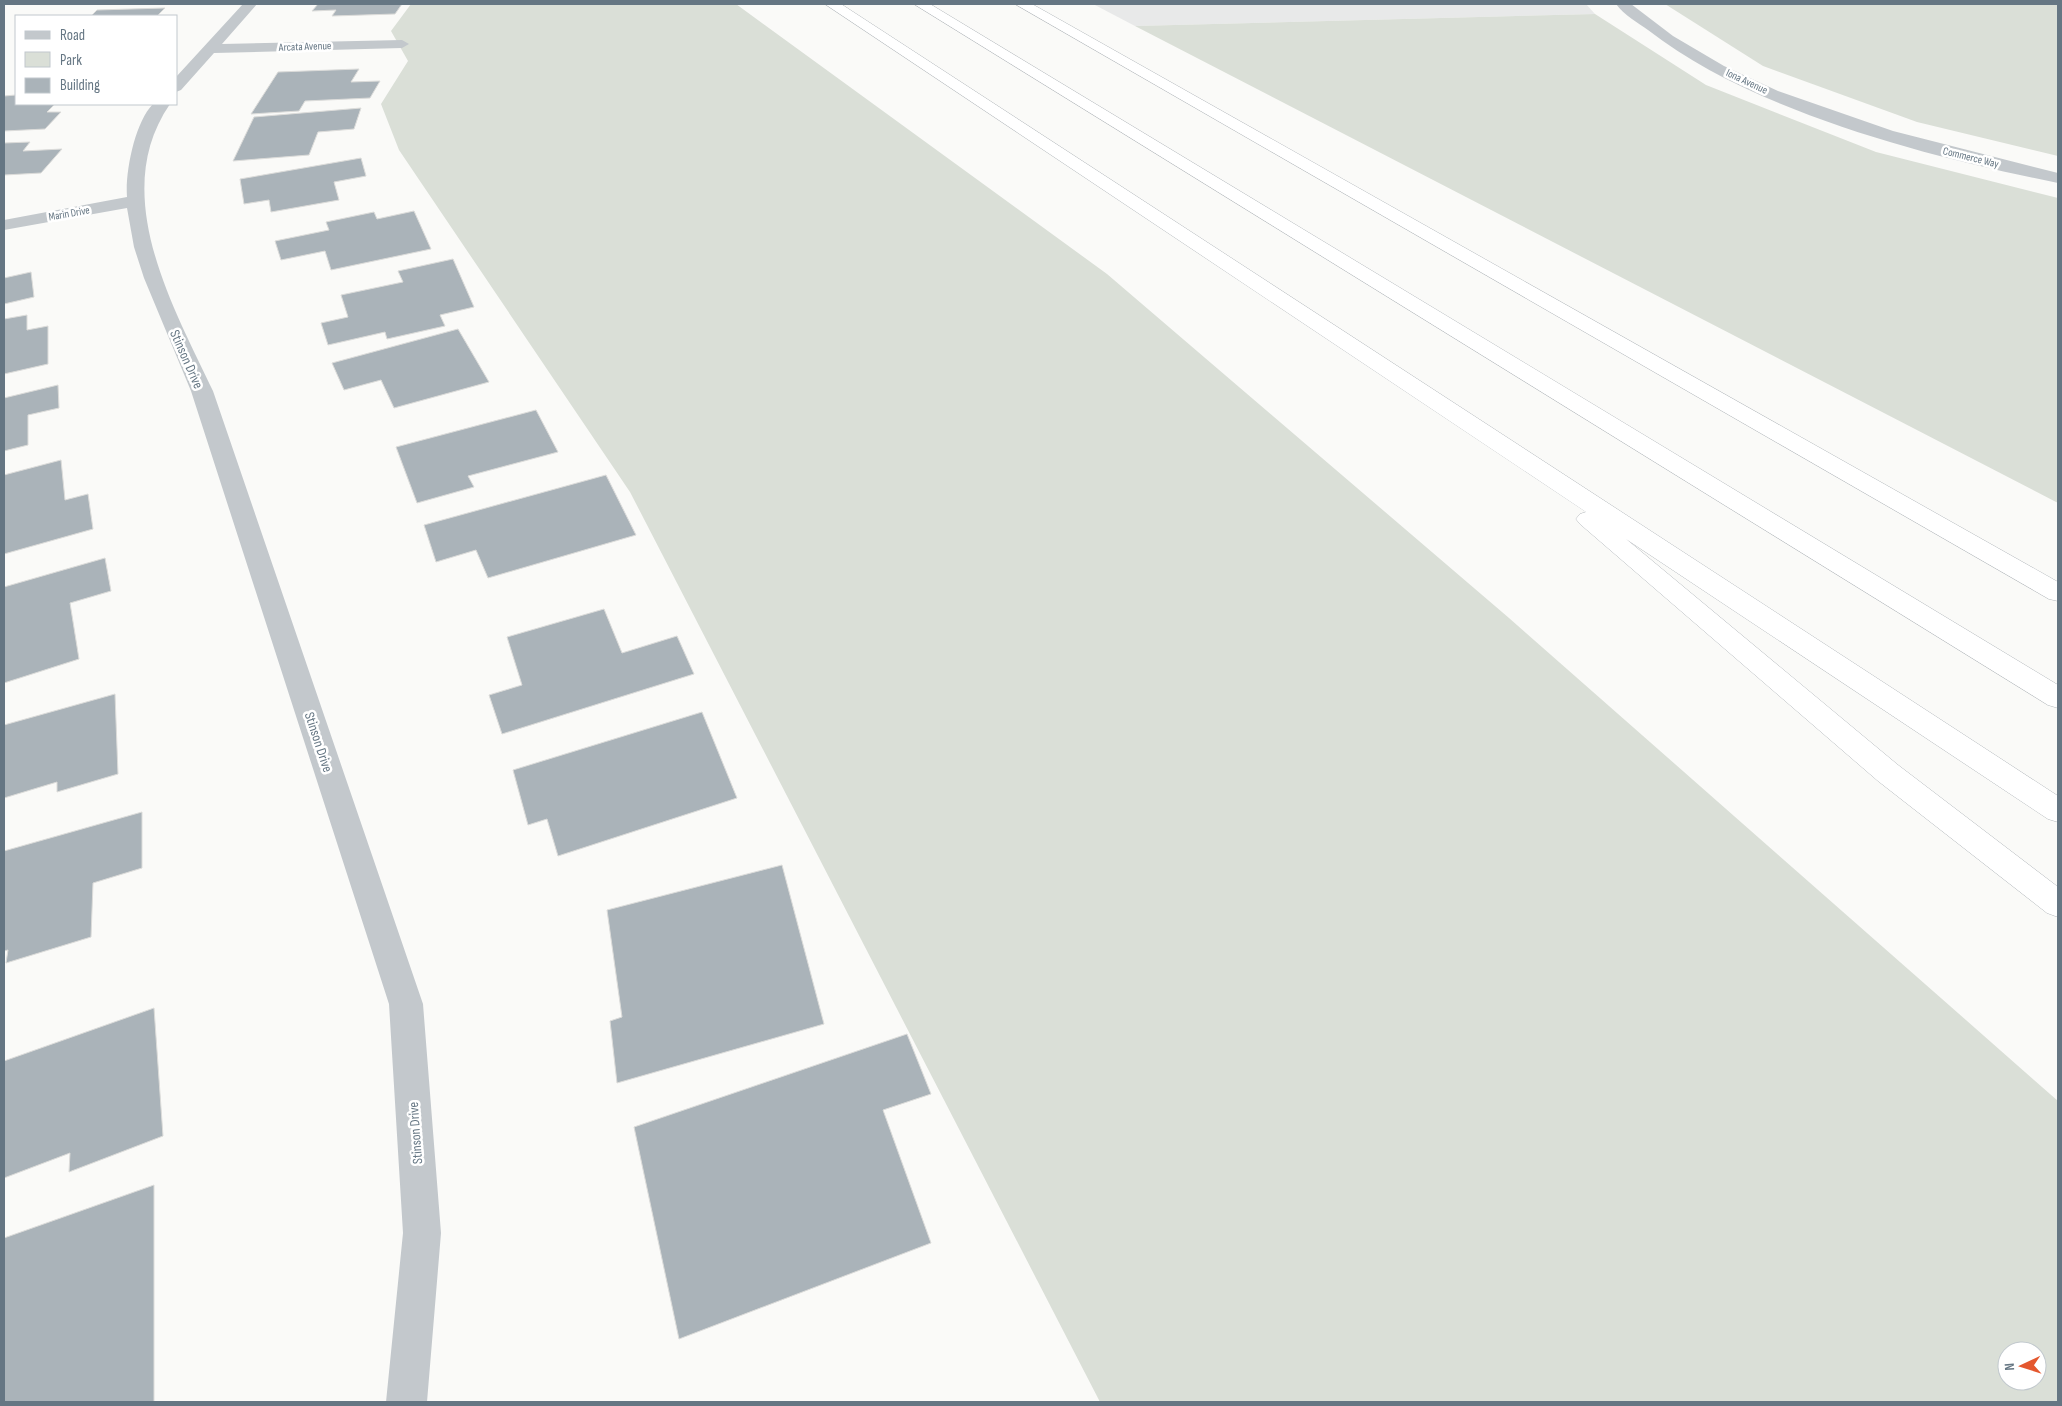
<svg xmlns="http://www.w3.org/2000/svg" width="2062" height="1406" viewBox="0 0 2062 1406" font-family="'Sofia Sans Condensed',sans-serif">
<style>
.built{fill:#e8e9e9}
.green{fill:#dadfd7;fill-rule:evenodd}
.building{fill:#aab3b9;stroke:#dcdcda}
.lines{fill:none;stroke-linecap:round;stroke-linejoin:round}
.highway-casing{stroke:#b4b9bd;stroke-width:1}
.minor{fill:#c3c8cc;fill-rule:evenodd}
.highway{fill:#fff;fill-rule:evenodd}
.labels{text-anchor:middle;stroke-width:5;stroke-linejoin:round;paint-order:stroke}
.far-street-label{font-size:11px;fill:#657683;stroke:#fff}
.street-label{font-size:14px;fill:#657683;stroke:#fff}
</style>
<rect width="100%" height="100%" fill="#fafaf8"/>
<!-- built -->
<polygon class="built" points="1093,4 1586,4 1595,14 1135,26"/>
<!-- green -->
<g class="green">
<path d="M411 4H736L1107 274 1509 618 2058 1101V1402H1100L630 492 399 150 381 104 408 61 391 31ZM2007 1351H2037V1381H2007Z"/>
<polygon points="1665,4 2058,4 2058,156 1917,122 1763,66"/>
<polygon points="1595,14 1706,85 1876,152 2058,198 2058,503 1135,26"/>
</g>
<!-- building -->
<g class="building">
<polygon points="318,4 402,4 395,14 332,16 336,10 312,11"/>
<polygon points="165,8 157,16 91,16 97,10"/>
<polygon points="359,69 351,82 380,81 370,98 305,101 299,111 251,114 278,72"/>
<polygon points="16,95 16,104 55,104 47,112 61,112 45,129 4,131 4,96"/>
<polygon points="361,108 354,129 318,132 309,155 233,161 254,117"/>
<polygon points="30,142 23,151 62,149 41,173 4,175 4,143"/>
<polygon points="361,158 366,176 334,182 339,200 271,212 269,200 244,204 240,179"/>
<polygon points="414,211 431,249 331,270 325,251 281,260 275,241 329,230 326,222 374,212 377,219"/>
<polygon points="453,259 474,307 440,315 445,326 387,339 385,332 328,345 321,323 348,317 341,295 403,282 398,271"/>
<polygon points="31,272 34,297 4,304 4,278"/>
<polygon points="27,315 27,330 48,326 48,364 4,374 4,319"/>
<polygon points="458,329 489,382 394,408 381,380 344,390 332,363"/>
<polygon points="58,385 59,408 28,415 28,445 4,451 4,398"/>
<polygon points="536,410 558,452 468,476 474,487 417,503 396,447"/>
<polygon points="61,460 65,500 88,494 93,529 4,554 4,475"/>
<polygon points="606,475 636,535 488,578 476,550 436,562 424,525"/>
<polygon points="105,558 111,591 70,603 79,659 4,683 4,587"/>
<polygon points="604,609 622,653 677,636 694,674 502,734 489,695 522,685 507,637"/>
<polygon points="115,694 118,774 57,792 57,782 4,798 4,725"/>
<polygon points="702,712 737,798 558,856 547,819 528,825 513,770"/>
<polygon points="142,812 142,868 93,883 91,937 6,963 8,950 4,951 4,851"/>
<polygon points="782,865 824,1024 617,1083 610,1021 622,1017 607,910"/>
<polygon points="154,1008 163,1136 69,1172 70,1153 4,1178 4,1061"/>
<polygon points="907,1034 931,1094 883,1110 931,1243 679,1339 634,1127"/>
<polygon points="154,1185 154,1402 4,1402 4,1238"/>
</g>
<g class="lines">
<defs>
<g id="highway">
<polygon points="825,4 841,4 2058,796 2058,822 2048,819 1626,539 1898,765 2058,887 2058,917 2047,913 1878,781 1580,524 1576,519 1580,514 1586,512"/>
<polygon points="914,4 930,4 2058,685 2058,708 2048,705"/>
<polygon points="1015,4 1032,4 2058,582 2058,601 2049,599"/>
</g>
</defs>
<!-- highway casing -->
<use href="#highway" class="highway-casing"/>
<!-- minor -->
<g class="minor">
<polygon points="243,4 257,4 222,44 402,40 409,44 402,48 214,53 181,90 176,92 176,77"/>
<path d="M1616 4H1631L1673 36 1724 66 1778 91 1893 131 2058 173V183C1929 157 1753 112 1648 30 1638 23 1624 15 1616 4Z"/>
<path d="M153 104H170C108 194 173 306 213 391L423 1004 441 1233 427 1402H386L403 1233 389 1004 191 391 144 278 134 247 127 208 4 230V220L127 197C125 172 135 122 153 104Z"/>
</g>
<!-- highway -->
<use href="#highway" class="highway"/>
</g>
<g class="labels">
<!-- far-street labels -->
<g class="far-street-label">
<text transform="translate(305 46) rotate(-2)" y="4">Arcata Avenue</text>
<text transform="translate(1747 81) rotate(25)" y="4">Iona Avenue</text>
<text transform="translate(1971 157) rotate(14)" y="4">Commerce Way</text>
<text transform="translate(69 213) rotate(-10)" y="4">Marin Drive</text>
</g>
<!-- street labels -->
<g class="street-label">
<text transform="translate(187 359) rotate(66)" y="5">Stinson Drive</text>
<text transform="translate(319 742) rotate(72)" y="5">Stinson Drive</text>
<text transform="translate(415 1133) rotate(-94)" y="5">Stinson Drive</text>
</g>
</g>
<!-- border -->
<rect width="2062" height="1406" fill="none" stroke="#657683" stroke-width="10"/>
<!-- legend -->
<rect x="15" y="15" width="162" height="90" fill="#ffffff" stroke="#c1c8cd"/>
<rect x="25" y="31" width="25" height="8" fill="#c3c8cc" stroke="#c1c8cd"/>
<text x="60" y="40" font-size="15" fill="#657683">Road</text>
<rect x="25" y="52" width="25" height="15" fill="#dadfd7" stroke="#c1c8cd"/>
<text x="60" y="65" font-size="15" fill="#657683">Park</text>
<rect x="25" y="78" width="25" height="15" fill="#aab3b9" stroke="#c1c8cd"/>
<text x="60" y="90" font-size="15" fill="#657683">Building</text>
<!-- north arrow -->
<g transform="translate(2022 1366) rotate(266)"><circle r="24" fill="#ffffff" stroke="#c1c8cd"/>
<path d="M0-4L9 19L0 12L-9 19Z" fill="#e4572e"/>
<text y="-8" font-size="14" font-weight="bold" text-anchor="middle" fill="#657683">N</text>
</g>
</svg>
